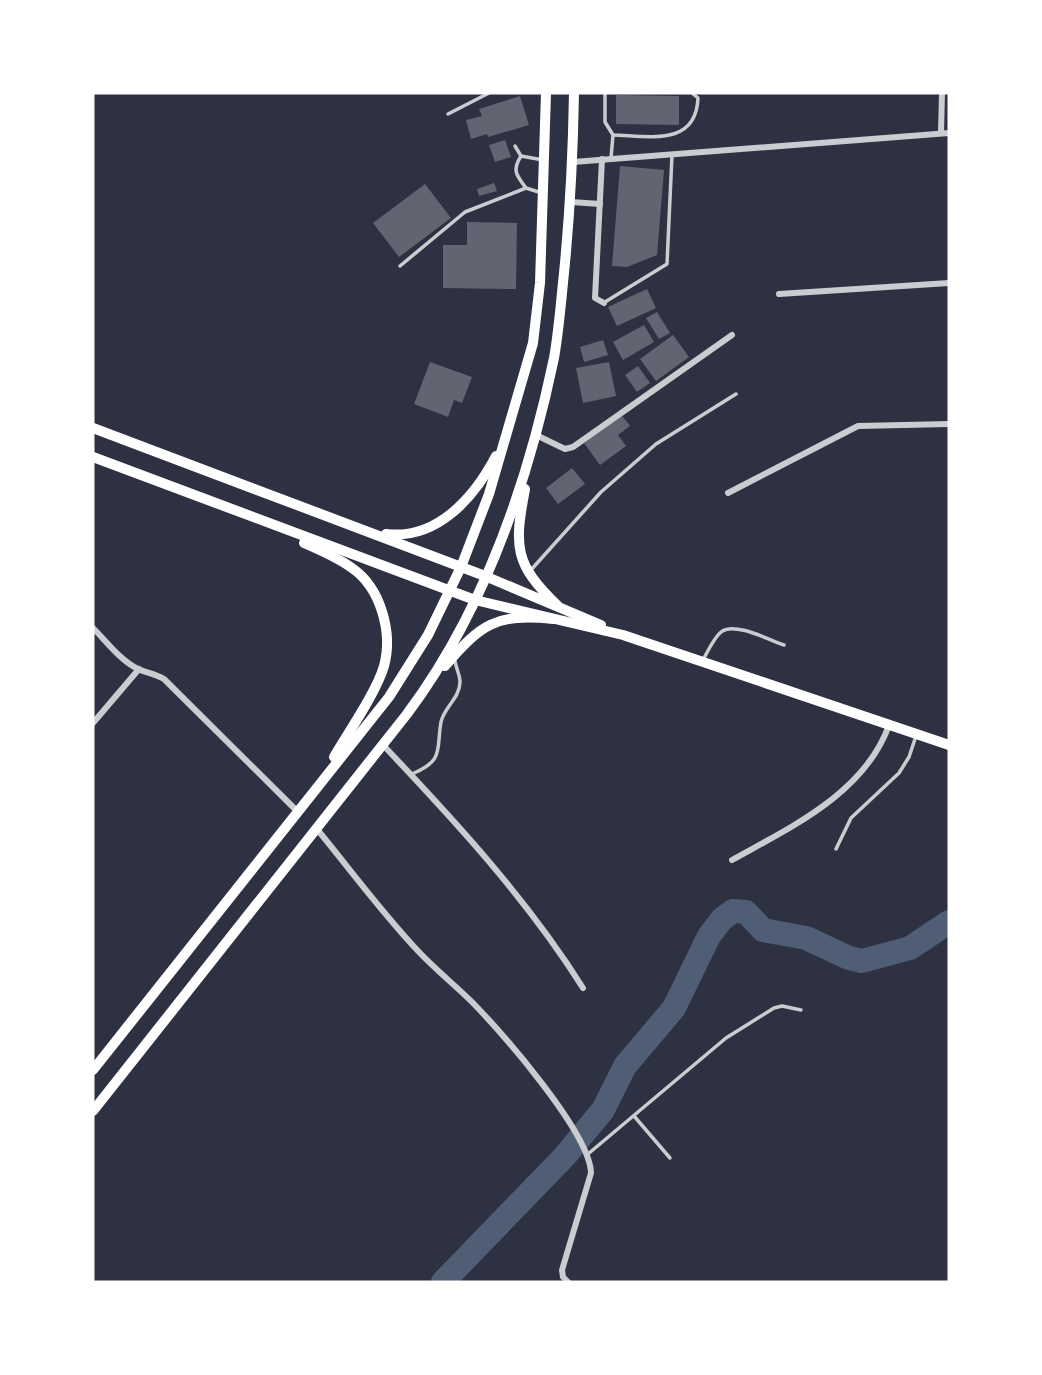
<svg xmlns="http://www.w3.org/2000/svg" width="1042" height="1375" viewBox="0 0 1042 1375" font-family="Overpass,sans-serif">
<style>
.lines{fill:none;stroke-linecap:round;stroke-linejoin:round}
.river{stroke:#4f5d75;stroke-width:24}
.building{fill:#626471}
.service{stroke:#caccd0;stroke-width:3.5}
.minor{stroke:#caccd0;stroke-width:6}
.primary{stroke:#fff;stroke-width:10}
.trunk{stroke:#fff;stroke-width:10}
</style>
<rect width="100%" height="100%" fill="#2d3142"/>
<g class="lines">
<!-- river -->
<polyline class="river" points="443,1282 564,1157 603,1110 625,1066 674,1008 709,936 722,919 733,911 746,912 763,930 806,938 849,958 862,961 910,948 949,922"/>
</g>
<!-- building -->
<g class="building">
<polygon points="616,95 679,96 679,125 616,124"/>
<polygon points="520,96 529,125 488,137 487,134 471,139 466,120 482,116 479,109"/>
<polygon points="505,140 511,157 495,162 489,145"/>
<polygon points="620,166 664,170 657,255 627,267 612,266"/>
<polygon points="494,183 497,191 479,196 477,189"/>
<polygon points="425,184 451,218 399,257 373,223"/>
<polygon points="467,222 517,223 516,289 443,288 443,245 467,245"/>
<polygon points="647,289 656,308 617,326 608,307"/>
<polygon points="657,312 670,333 659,339 646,318"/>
<polygon points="644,325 654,342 623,360 613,342"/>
<polygon points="673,335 689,357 656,381 640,359"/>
<polygon points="603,340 608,355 584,362 580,347"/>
<polygon points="430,362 472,377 462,403 454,400 448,417 414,404"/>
<polygon points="609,362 616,396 583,403 576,368"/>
<polygon points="638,366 650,383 637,392 625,375"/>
<polygon points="622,416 630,426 618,435 626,446 600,465 584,443"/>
<polygon points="572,468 585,484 558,504 546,488"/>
</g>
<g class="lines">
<!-- service -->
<g class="service">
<path d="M605 93V122L613 135C649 136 696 147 698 98L692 93"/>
<polyline points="448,114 489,93"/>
<polyline points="515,146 521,156"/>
<polyline points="611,158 613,135"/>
<path d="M526 188C516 175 512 170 521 156L543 160"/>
<polyline points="400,266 465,212 526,188 542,193"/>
<polyline points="605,302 667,264 672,155"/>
<polyline points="530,571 601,492 656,444 736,394"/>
<path d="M703 660C708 651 713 639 721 632 734 621 769 640 784 645"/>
<path d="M412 774C445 760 436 750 441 722 444 707 460 698 460 682 460 675 456 668 455 661"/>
<polyline points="836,849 851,818 899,773 909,757 916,736"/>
<polyline points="634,1116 670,1158"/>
<polyline points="588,1154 726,1038 774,1008 782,1006 801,1010"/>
</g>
<!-- minor -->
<g class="minor">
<polyline points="941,133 942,93"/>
<polyline points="602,159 595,298 604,303"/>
<polyline points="573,162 949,133"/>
<polyline points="571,202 600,204"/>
<polyline points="779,294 949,283"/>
<polyline points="536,435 565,449 573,447 732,335"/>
<polyline points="728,493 858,426 949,424"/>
<path d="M93 628C106 641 121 661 138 669 147 673 155 674 164 679L297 811"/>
<polyline points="93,723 139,669"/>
<path d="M383 745C455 821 527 899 583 988"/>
<path d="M316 828C350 869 382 913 419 952 436 970 456 986 473 1003 503 1034 590 1133 591 1173L562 1270 563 1277 568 1282"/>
<path d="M732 860C791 827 865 793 889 725"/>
</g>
<!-- primary -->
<g class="primary">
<polyline points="485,576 601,625"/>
<polyline points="475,600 623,635 949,745"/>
</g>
<!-- trunk -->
<g class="trunk">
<polyline points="93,428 485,576"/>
<polyline points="93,457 475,600"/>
<path d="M525 489C514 547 514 564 558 606"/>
<path d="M386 534C437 540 474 498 496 456"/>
<path d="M304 543C320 550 337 557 352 568 381 588 393 633 384 666 377 691 348 733 334 757"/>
<path d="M445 666C481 624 496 613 553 619"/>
<polyline points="93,1070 389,697 428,635 461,567 489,494 533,343 540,283 546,93"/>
<path d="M93 1111 407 714C484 611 528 483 554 358 559 330 561 301 564 273 570 213 573 153 574 93"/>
</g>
</g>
<!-- border -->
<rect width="1042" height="1375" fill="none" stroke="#ffffff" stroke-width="189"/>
</svg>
